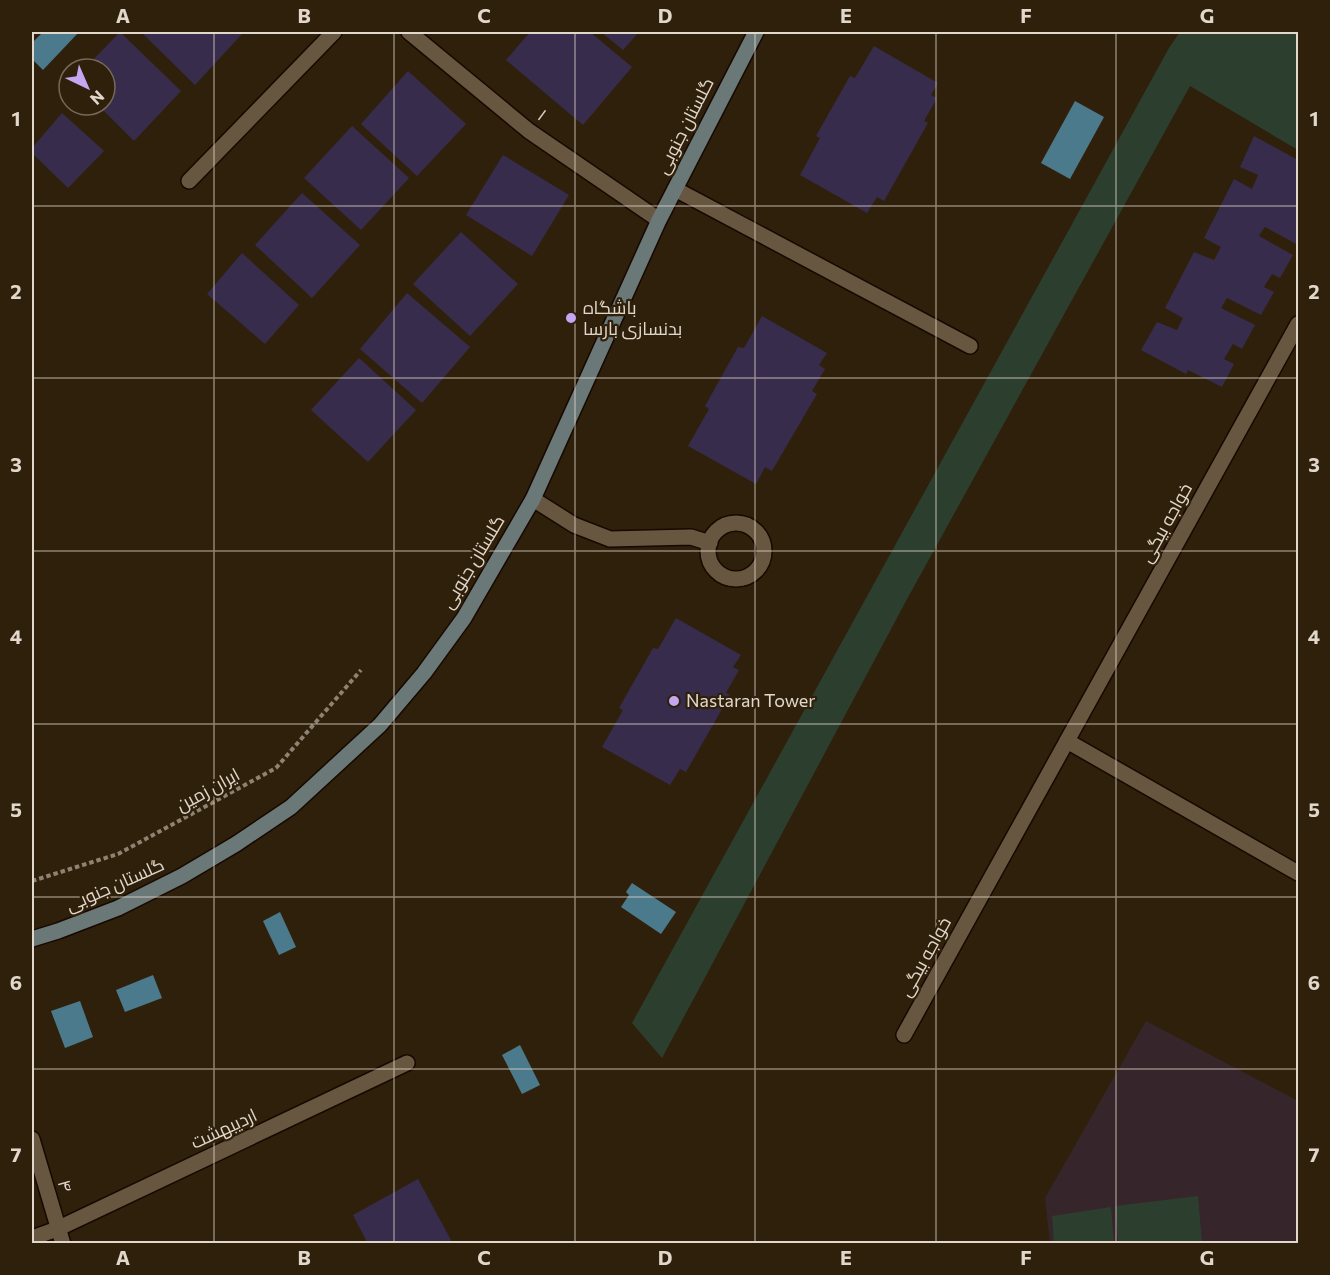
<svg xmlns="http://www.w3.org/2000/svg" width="1330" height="1275" viewBox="0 0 1330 1275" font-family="Commissioner,Cairo,sans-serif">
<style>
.education{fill:#37252c}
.green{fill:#2c3f2e}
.water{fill:#4c7a8d}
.building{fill:#372c4c}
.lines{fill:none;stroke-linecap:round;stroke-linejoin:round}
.lane-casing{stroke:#170900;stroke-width:18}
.street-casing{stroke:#170900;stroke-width:18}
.secondary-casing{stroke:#170900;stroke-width:18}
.path{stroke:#8e8272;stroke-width:4;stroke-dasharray:4.5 3;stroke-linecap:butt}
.lane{stroke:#685740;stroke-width:15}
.street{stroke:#685740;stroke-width:15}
.secondary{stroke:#6a7878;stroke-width:15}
.grid{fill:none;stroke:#e1d7cb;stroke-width:1.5;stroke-opacity:0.55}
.poi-dot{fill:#c4a7f1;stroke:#2f200b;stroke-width:2}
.labels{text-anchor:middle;stroke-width:4.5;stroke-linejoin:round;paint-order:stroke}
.street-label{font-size:18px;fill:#e1d7cb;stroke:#2f200b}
.poi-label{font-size:18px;fill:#e1d7cb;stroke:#2f200b;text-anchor:start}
.neatline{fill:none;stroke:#e1d7cb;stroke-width:2}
.grid-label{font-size:20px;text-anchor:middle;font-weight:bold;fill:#e1d7cb}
</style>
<rect width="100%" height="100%" fill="#2f200b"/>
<!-- education -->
<polygon class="education" points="1146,1021 1298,1101 1298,1243 1050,1243 1045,1198"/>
<!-- green -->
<g class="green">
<polygon points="1180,32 1298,32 1298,150 1190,86 906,601 662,1058 632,1023 1169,48"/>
<polygon points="1198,1196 1202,1243 1118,1243 1115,1206"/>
<polygon points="1111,1207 1114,1243 1054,1243 1052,1216"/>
</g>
<!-- water -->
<g class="water">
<polygon points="43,32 79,32 43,70 32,59 32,43"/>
<polygon points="1075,101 1104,117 1070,179 1041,163"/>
<polygon points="632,883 676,912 661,934 621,907 629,895 626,892"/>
<polygon points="280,912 296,947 279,955 263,921"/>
<polygon points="153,975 162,998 125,1012 116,990"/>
<polygon points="80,1001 93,1037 65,1048 51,1011"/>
<polygon points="520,1045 540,1085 522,1094 502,1055"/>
</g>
<!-- building -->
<g class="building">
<polygon points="120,32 181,91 134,141 98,105 105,105 105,69 84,69"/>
<polygon points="141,32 239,32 242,34 195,85"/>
<polygon points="530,32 590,32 632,67 583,125 506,60"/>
<polygon points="601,32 639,32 623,50"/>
<polygon points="874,46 938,83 931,95 937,98 924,121 928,123 884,201 877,197 867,213 800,175 820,138 816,136 850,76 855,78"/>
<polygon points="408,71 466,124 417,176 361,124"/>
<polygon points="62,113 104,151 68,188 32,153 32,148"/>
<polygon points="352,126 409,178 361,230 304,178"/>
<polygon points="1254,136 1298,160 1298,245 1265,227 1262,231 1259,236 1293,255 1280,278 1272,274 1264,287 1274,292 1261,315 1227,298 1221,308 1255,325 1242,349 1233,344 1224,359 1234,364 1222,387 1188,370 1186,374 1141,350 1157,322 1177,330 1183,318 1165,308 1194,252 1214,260 1221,247 1204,238 1234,179 1252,189 1258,175 1240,167"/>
<polygon points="503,155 569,195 532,256 466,215"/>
<polygon points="302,193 360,245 312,298 255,245"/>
<polygon points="461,232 518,284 470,336 413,284"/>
<polygon points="242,253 299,305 265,344 207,294"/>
<polygon points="407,293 470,347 422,403 360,349"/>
<polygon points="762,316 827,353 819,365 825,369 812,391 817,394 772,471 765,467 756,484 688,446 709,409 705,406 738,347 744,348"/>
<polygon points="359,358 416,410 368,462 311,410"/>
<polygon points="676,618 741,655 733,667 739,670 726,693 730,695 686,772 680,769 670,785 602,747 623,710 619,708 653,648 658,649"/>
<polygon points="418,1179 453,1244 368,1244 353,1215"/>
</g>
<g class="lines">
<defs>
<g id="lane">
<polyline points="675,189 970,346"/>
<polyline points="533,499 574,525 610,539 691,537 710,543"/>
<circle cx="736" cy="551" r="28"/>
</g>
<g id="street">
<polyline points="409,32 529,131 659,220"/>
<polyline points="189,181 334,32"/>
<polyline points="1067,741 1298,873"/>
<polyline points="904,1035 1298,324"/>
<polyline points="32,1139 63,1244"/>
<polyline points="32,1238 57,1229 407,1063"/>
</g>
<polyline id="secondary" points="32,939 58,931 118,908 182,876 236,844 291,807 380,725 424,673 464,618 533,499 659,220 756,32"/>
</defs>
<!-- lane casing -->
<use href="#lane" class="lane-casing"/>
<!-- street casing -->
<use href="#street" class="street-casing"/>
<!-- secondary casing -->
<use href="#secondary" class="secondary-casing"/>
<!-- path -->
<polyline class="path" points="32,881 118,854 276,768 361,670"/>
<!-- lane -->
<use href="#lane" class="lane"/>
<!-- street -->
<use href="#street" class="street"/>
<!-- secondary -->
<use href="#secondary" class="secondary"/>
</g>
<!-- grid -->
<path class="grid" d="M214 32V1244M394 32V1244M575 32V1244M755 32V1244M936 32V1244M1116 32V1244M32 206H1298M32 378H1298M32 551H1298M32 724H1298M32 897H1298M32 1069H1298"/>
<!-- markers -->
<g class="poi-dot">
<circle cx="571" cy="318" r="6"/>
<circle cx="674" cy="701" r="6"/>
</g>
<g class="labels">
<!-- street labels -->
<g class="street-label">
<text transform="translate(542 115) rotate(36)" y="6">۱</text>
<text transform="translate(685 126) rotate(-63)" y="6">گلستان جنوبی</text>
<text transform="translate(1166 523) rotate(-61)" y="6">خواجه بیگی</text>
<text transform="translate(473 562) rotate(-59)" y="6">گلستان جنوبی</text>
<text transform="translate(208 790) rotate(-29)" y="6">ایران زمین</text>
<text transform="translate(115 885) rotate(-24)" y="6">گلستان جنوبی</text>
<text transform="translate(925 957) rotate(-61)" y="6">خواجه بیگی</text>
<text transform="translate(224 1129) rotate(-25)" y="6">اردیبهشت</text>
<text transform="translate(65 1186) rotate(74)" y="6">۴</text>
</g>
<!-- poi labels -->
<g class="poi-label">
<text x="583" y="314">باشگاه<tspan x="583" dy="21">بدنسازی بارسا</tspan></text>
<text x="686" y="707">Nastaran Tower</text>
</g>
</g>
<!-- border -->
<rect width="1330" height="1275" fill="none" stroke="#2f200b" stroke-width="66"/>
<!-- north arrow -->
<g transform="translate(87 87) rotate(136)"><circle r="28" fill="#2f200b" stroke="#766958" stroke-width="1.5"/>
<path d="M0-4.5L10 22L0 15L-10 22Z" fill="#c4a7f1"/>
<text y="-9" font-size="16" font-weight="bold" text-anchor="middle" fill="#e1d7cb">N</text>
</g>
<rect x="33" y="33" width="1264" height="1209" class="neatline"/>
<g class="grid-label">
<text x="123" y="23">A</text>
<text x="304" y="23">B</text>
<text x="484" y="23">C</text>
<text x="665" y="23">D</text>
<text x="846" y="23">E</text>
<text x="1026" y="23">F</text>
<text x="1207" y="23">G</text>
<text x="16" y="126">1</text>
<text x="1314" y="126">1</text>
<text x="16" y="299">2</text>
<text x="1314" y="299">2</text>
<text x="16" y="472">3</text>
<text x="1314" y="472">3</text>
<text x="16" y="644">4</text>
<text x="1314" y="644">4</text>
<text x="16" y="817">5</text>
<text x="1314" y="817">5</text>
<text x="16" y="990">6</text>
<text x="1314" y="990">6</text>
<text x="16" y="1162">7</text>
<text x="1314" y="1162">7</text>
<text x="123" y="1265">A</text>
<text x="304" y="1265">B</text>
<text x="484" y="1265">C</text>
<text x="665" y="1265">D</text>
<text x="846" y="1265">E</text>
<text x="1026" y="1265">F</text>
<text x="1207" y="1265">G</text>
</g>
</svg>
